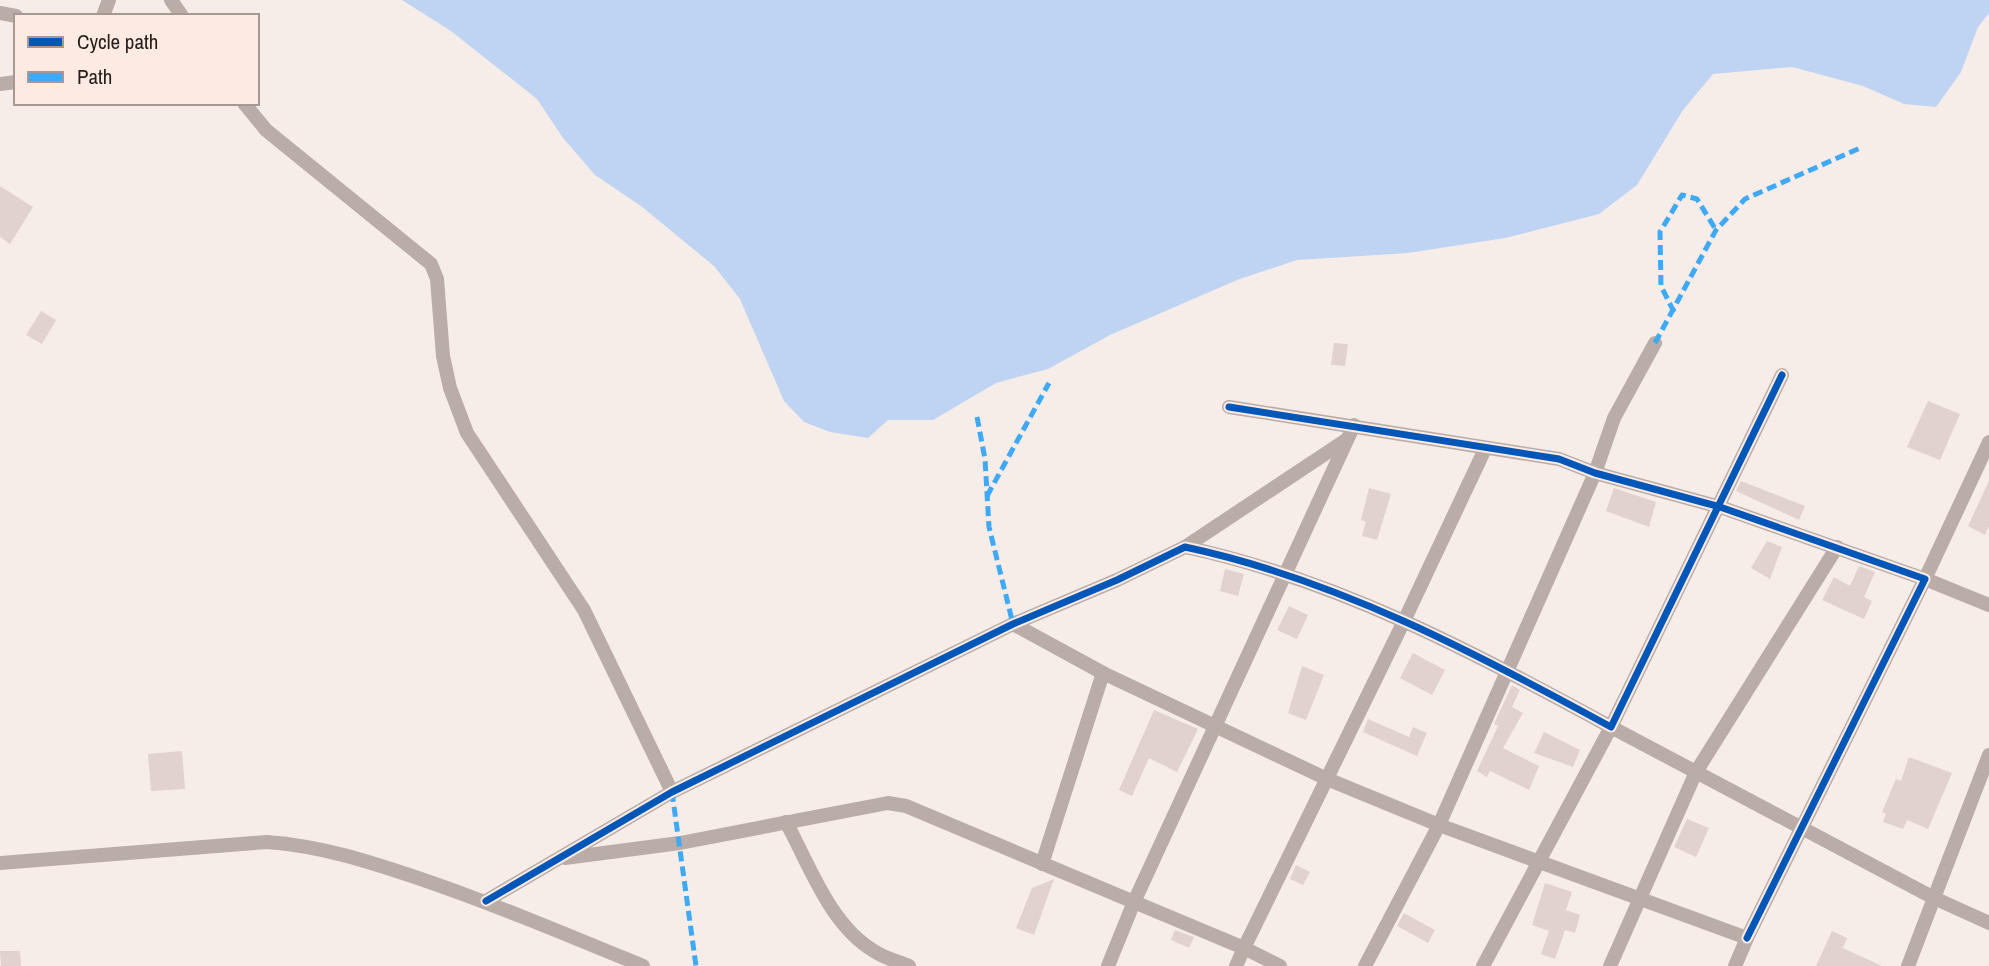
<svg xmlns="http://www.w3.org/2000/svg" width="1989" height="966" viewBox="0 0 1989 966" font-family="'Archivo Narrow',sans-serif">
<style>
.water{fill:#bfd3f2}
.building{fill:#e2d2cf}
.lines{fill:none;stroke-linecap:round;stroke-linejoin:round}
.street{stroke:#baada7;stroke-width:14}
.quiet{stroke:#3fa9f5;stroke-width:5;stroke-dasharray:10 5;stroke-linecap:butt}
.cycleway-casing{stroke:#fceae3;stroke-width:11}
.cycleway{stroke:#0057b8;stroke-width:7}
</style>
<rect width="100%" height="100%" fill="#f6ede9"/>
<!-- water -->
<polygon class="water" points="402,0 1989,0 1989,13 1978,27 1961,72 1936,107 1904,104 1863,86 1792,67 1713,74 1683,110 1637,185 1599,214 1505,238 1408,253 1297,260 1237,280 1110,335 1048,369 996,383 933,420 888,420 868,438 830,432 804,422 784,401 740,299 714,266 641,206 595,175 563,138 537,99 451,31"/>
<!-- building -->
<g class="building">
<polygon points="0,186 33,207 10,244 0,237"/>
<polygon points="41,311 56,320 42,344 26,335"/>
<polygon points="1334,343 1348,344 1345,366 1331,365"/>
<polygon points="1928,401 1960,414 1940,460 1907,447"/>
<polygon points="1741,481 1805,506 1799,520 1736,491"/>
<polygon points="1989,481 1989,526 1985,535 1968,526"/>
<polygon points="1369,488 1391,494 1377,540 1362,536 1366,522 1361,520"/>
<polygon points="1614,488 1656,502 1649,527 1606,511"/>
<polygon points="1767,541 1782,547 1770,579 1751,568"/>
<polygon points="1859,566 1875,572 1864,597 1872,601 1864,619 1822,600 1834,577 1850,586"/>
<polygon points="1225,569 1244,574 1238,596 1220,591"/>
<polygon points="1289,606 1308,615 1297,639 1277,630"/>
<polygon points="1413,653 1445,670 1432,695 1400,678"/>
<polygon points="1302,666 1324,675 1306,720 1288,713"/>
<polygon points="1512,685 1520,690 1512,707 1523,713 1503,748 1539,766 1529,790 1490,771 1487,777 1477,771 1498,726 1494,724"/>
<polygon points="1154,710 1198,729 1177,772 1149,758 1132,796 1119,790"/>
<polygon points="1368,719 1409,737 1413,727 1427,733 1417,756 1363,732"/>
<polygon points="1544,732 1580,750 1573,767 1534,753"/>
<polygon points="182,751 185,789 151,791 148,754"/>
<polygon points="1909,757 1952,773 1928,829 1907,820 1903,829 1883,822 1886,814 1882,812 1896,779 1901,781"/>
<polygon points="1687,819 1709,828 1696,857 1674,847"/>
<polygon points="1296,865 1310,872 1303,885 1290,879"/>
<polygon points="1054,879 1034,935 1016,928 1032,888"/>
<polygon points="1545,883 1572,892 1566,910 1580,915 1575,933 1565,930 1555,959 1541,954 1549,931 1532,925"/>
<polygon points="1404,913 1435,930 1428,943 1397,926"/>
<polygon points="1175,930 1194,937 1189,948 1171,940"/>
<polygon points="1832,931 1847,938 1843,948 1882,966 1816,966"/>
<polygon points="0,951 20,951 21,966 1,966"/>
</g>
<g class="lines">
<!-- street -->
<g class="street">
<polyline points="171,0 182,16"/>
<polyline points="0,13 16,16"/>
<polyline points="103,16 109,0"/>
<polyline points="0,84 16,82"/>
<polyline points="244,103 266,130 431,264 437,279 443,356 450,388 467,433 584,610 672,792"/>
<polyline points="1229,407 1559,459 1595,473 1720,507 1925,579 1747,938"/>
<polyline points="1989,442 1925,579 1989,605"/>
<polyline points="1185,547 1346,440"/>
<polyline points="1013,624 1103,673 1327,779 1439,825 1595,473 1614,418 1655,343"/>
<polyline points="1989,755 1934,898 1989,923"/>
<path d="M786 822C810 866 830 925 874 951 884 958 897 961 909 966"/>
<polyline points="565,858 680,843 888,803 906,806 1134,902 1354,425"/>
<path d="M0 863 267 842C321 846 367 861 418 878 494 904 568 935 643 966"/>
<polyline points="1042,864 1103,673"/>
<path d="M486 901 672 792 1013 624 1117 580 1185 547C1336 579 1476 653 1611 727L1782 375"/>
<polyline points="1108,966 1134,902 1244,948 1236,966"/>
<polyline points="1280,966 1244,948 1404,621 1485,449"/>
<polyline points="1365,966 1439,825 1747,938 1735,966"/>
<polyline points="1483,966 1611,727 1934,898 1908,966"/>
<polyline points="1610,966 1696,772 1837,547"/>
</g>
<!-- quiet -->
<g class="quiet">
<polyline points="1674,312 1661,286 1660,232 1682,195 1697,199 1716,230"/>
<polyline points="1655,343 1716,230 1745,199 1860,148"/>
<polyline points="977,417 985,459 989,527 1013,624"/>
<polyline points="987,496 1049,383"/>
<polyline points="672,792 696,966"/>
</g>
<defs>
<g id="cycleway">
<polyline points="1229,407 1559,459 1595,473 1720,507 1925,579 1747,938"/>
<path d="M486 901 672 792 1013 624 1117 580 1185 547C1336 579 1476 653 1611 727L1782 375"/>
</g>
</defs>
<!-- cycleway casing -->
<use href="#cycleway" class="cycleway-casing"/>
<!-- cycleway -->
<use href="#cycleway" class="cycleway"/>
</g>
<!-- legend -->
<rect x="14" y="14" width="245" height="91" fill="#fceae3" stroke="#a69893" stroke-width="2"/>
<rect x="28" y="37" width="35" height="10" fill="#0057b8" stroke="#a69893" stroke-width="2"/>
<text x="77" y="49" font-size="21" fill="#261e1b">Cycle path</text>
<rect x="28" y="72" width="35" height="10" fill="#3fa9f5" stroke="#a69893" stroke-width="2"/>
<text x="77" y="84" font-size="21" fill="#261e1b">Path</text>
</svg>
